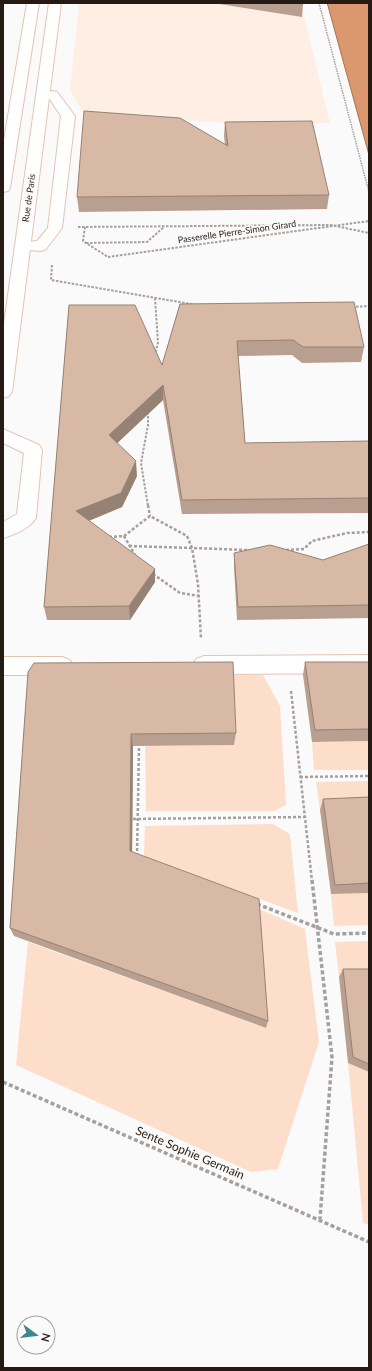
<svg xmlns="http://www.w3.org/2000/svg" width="372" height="1371" viewBox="0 0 372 1371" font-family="Lato,sans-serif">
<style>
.built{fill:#feeee4}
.green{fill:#fddecb}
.water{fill:#db986e;stroke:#a57253}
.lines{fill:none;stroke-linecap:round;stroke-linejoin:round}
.pedestrian-casing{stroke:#e4c4b1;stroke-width:2}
.minor-casing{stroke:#e4c4b1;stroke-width:2}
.primary-casing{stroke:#e4c4b1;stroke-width:2}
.path-far3{stroke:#a5a09d;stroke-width:1.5;stroke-dasharray:1.5 1;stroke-linecap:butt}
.path-far2{stroke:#a5a09d;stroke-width:2;stroke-dasharray:2.5 1.5;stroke-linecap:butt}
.path-far1{stroke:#a5a09d;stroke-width:2.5;stroke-dasharray:3 2;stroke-linecap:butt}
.path{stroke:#a5a09d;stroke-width:3.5;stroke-dasharray:4 2.5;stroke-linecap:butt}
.pedestrian{fill:#fff;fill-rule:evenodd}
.minor{fill:#fff;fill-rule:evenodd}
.primary{fill:#fff;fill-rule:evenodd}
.path-bridge{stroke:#a5a09d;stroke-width:2;stroke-dasharray:2.5 1.5;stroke-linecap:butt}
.wall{fill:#b99f8f}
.shaded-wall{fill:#968274}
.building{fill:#d7b9a6;stroke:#968274}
.labels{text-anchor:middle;stroke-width:3.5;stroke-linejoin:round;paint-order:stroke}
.far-street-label{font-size:9px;fill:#261b14;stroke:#fafafa}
.near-street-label{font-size:12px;fill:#261b14;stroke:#fafafa}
</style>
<rect width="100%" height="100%" fill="#fafafa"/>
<!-- built -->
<polygon class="built" points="79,3 301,3 330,123 237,124 83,112 70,91"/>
<!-- green -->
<g class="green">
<polygon points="232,675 263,675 280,706 286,805 274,811 146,811 145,746 234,745"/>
<polygon points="369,741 369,770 314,770 312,742"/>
<polygon points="369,781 369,808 320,810 316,782"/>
<polygon points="273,824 290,834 298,913 144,856 145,826"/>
<polygon points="369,893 369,925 334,926 331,894"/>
<polygon points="257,908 305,929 319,1042 278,1169 251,1172 16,1065 28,942 266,1028"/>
<polygon points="369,941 369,977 339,977 335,942"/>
<polygon points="348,1063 369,1072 369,1225 363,1223"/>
</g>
<!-- water -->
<polygon class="water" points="327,3 369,3 369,155 328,6"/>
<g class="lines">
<defs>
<g id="pedestrian">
<polygon points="369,655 369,673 204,674 196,671 193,665 196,659 204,656"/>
<polygon points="3,657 62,657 70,660 73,666 70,672 62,675 3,675"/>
</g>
<g id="minor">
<polygon points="53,91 57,92 75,116 62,228 46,249 41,251 18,249 15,246 18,243 37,241 48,228 61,116 47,95 49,92"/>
<path d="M3 429 39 445 42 450 36 518C30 528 14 535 3 538V522L17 514 24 453 3 443Z"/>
</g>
<g id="primary">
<polygon points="27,3 39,3 10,188 8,191 3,192 3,146"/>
<polygon points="49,3 61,3 12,392 9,396 3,398 3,331"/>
</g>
</defs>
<!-- pedestrian casing -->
<use href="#pedestrian" class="pedestrian-casing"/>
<!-- minor casing -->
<use href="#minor" class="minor-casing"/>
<!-- primary casing -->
<use href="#primary" class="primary-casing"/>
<!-- path-far3 -->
<polyline class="path-far3" points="319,3 369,192"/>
<!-- path-far2 -->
<g class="path-far2">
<polyline points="368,221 369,223"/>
<polyline points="78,227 331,225 369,233"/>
<polyline points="85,227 83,241 108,257"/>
<polyline points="86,243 147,242 164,227"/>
<polyline points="52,265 51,280 197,305"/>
<polyline points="155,298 158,343 155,354"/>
<polyline points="352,307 369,306"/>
<polyline points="148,412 148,425 141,463 148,506"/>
</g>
<!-- path-far1 -->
<g class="path-far1">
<polyline points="148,505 150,516"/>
<polyline points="124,536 135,555"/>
<polyline points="109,537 124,536 150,516 187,536 192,548 247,550"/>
<polyline points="129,546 192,548 198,584 201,639"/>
<polyline points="286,550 304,549 312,541 347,533 369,532"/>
<polyline points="153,574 180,593 199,596"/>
<polyline points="291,691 312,881"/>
<polyline points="300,777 369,776"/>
<polyline points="133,819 304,817"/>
<polyline points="137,856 139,746"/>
</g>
<!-- path -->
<g class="path">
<polyline points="312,880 332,1057 320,1219"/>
<polyline points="257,904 334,934 369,933"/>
<polyline points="3,1082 369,1242"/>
</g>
<!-- pedestrian -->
<use href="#pedestrian" class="pedestrian"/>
<!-- minor -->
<use href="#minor" class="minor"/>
<!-- primary -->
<use href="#primary" class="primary"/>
<!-- path-bridge -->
<polyline class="path-bridge" points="108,257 369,221"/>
</g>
<!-- wall -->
<g class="wall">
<polygon points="213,3 303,3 303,4 302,17"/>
<polygon points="225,122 329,195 327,209 79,212 77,197 225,145 224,136"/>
<polygon points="180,304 364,347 361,362 302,363 292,355 238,356 245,443 369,441 369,513 182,514 163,400 117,443 137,476 122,507 89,521 155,582 130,620 47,620 44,607 69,305 162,365"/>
<polygon points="369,544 369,618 237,620 234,567 234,553 323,560"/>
<polygon points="305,662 369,662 369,741 312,742 303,675"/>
<polygon points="28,672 236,733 234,745 133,746 132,851 268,1021 266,1028 14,936 10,928"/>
<polygon points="369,797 369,893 331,894 320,810 323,799"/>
<polygon points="343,969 369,969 369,1072 348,1063 339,977"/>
</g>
<!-- shaded-wall -->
<g class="shaded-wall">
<polygon points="163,385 163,400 110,450 109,435"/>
<polygon points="136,461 137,476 122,507 78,525 76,511"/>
<polygon points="155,569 155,582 130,620 129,606"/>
<polygon points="131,734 133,746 132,861 130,851"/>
</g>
<!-- building -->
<g class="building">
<polygon points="295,3 303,3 303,4"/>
<polygon points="84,111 180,118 228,146 225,122 312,121 329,195 77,197"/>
<polygon points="354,302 364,347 303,347 293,340 237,341 245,443 369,441 369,498 182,500 163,385 109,435 136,461 121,493 76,511 155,569 129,606 44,607 69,305 135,305 162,365 180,304"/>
<polygon points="369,544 369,605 238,607 234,553 270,545 323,560"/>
<polygon points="233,662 236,733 131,734 130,851 259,899 268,1021 10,928 28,672 34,663"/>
<polygon points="305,662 369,662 369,729 315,730"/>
<polygon points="369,797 369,883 335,885 323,799"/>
<polygon points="343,969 369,969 369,1064 353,1057"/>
</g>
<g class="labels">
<!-- far-street labels -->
<g class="far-street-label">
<text transform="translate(29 198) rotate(-82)" y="3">Rue de Paris</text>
<text transform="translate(237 232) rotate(-8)" y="3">Passerelle Pierre-Simon Girard</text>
</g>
<!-- near-street labels -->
<g class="near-street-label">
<text transform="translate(190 1153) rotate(23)" y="4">Sente Sophie Germain</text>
</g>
</g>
<!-- border -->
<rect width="372" height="1371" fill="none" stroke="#261b14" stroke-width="8"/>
<!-- north arrow -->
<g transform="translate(36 1335) rotate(105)"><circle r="19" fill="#fafafa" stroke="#a5a19e"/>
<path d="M0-3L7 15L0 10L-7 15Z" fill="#3f868d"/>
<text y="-6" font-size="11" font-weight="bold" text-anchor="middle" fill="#261b14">N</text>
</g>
</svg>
